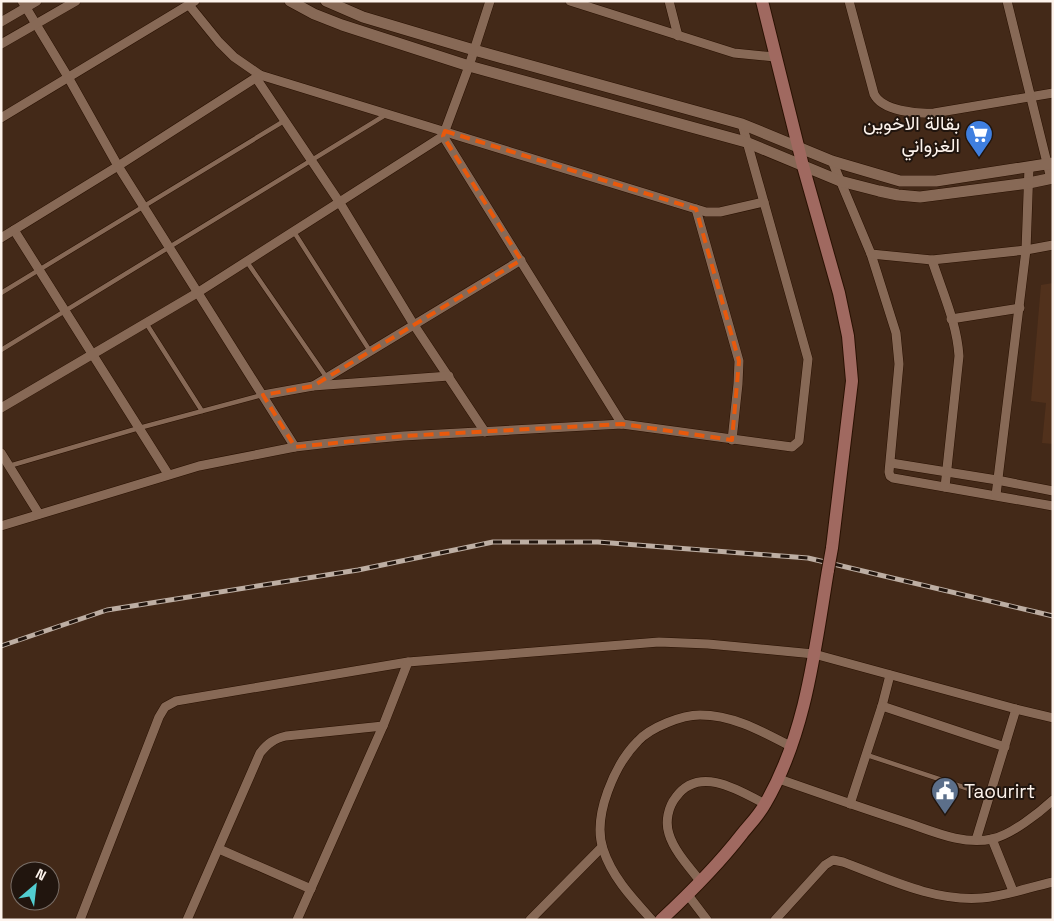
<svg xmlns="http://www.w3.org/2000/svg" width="1054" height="921" viewBox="0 0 1054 921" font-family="'Space Grotesk',Vazirmatn,sans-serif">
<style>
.built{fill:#51311c}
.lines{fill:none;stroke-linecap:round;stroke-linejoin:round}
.service-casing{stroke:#291102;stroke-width:5.5}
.minor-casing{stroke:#291102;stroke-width:10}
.tertiary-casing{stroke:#291102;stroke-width:12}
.secondary-casing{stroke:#291102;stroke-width:14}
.service{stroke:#876956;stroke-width:4.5}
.minor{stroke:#876956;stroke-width:9}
.tertiary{stroke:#876956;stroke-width:11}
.secondary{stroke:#a06960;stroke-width:12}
.rail-casing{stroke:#bdaea3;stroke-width:5}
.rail{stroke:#21150e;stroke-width:3;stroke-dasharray:9;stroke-linecap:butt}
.secondary-bridge-casing{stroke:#291102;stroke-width:14;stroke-linecap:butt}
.secondary-bridge{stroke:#a06960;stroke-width:12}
.marked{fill:none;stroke:#e8590c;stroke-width:4;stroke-dasharray:10 6;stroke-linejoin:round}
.labels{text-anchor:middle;stroke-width:4;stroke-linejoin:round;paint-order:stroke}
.poi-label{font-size:19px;fill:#fdf3ec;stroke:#21150e;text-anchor:end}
</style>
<rect width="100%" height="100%" fill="#432918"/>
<!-- built -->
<polygon class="built" points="1053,283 1053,444 1042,443 1046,403 1031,401 1041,285"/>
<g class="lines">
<defs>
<g id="service">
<polyline points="294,232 370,351"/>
<polyline points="247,262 327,378"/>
<polyline points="1,293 284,121"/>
<polyline points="146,323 202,411"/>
<polyline points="1,350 387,114"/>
<polyline points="9,466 139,428 262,395"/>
<polyline points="867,755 990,796"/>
</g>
<g id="minor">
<polyline points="22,1 68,77 118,166 295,447"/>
<polyline points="490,1 469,66 443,136 622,424"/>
<polyline points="570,1 734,53 775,57"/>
<polyline points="669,1 678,36"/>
<path d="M849 1 874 94C882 111 917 114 934 113L1053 93"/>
<polyline points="1007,1 1051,179"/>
<polyline points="189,5 219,42 234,57 260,75"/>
<polyline points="1,22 37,1"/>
<polyline points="1,44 76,1"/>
<polyline points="256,78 340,203 414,325 485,432"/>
<polyline points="1,118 195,1"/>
<polyline points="832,161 871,254 896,333 899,364 889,472 890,476 893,478 1053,506"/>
<polyline points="696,209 739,361 738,384 732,440"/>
<polyline points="14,230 168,474"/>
<polyline points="1,238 118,166 260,75 706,212 720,212 764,202"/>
<polyline points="871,254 932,260 1026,250 1053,245"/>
<path d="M932 260C942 291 957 323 959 356L945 487"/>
<polyline points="951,319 1020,308"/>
<polyline points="313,386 521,260"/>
<polyline points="263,395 313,386 449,376"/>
<polyline points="1,408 197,293 443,136"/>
<polyline points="1,453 39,514"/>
<polyline points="891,463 997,480 1053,491"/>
<polyline points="996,495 1026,250 1029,167"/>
<polyline points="1,526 199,466 295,447 347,441 403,436 622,424 792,447 799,441 808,359 742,124"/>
<polyline points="882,706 890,675"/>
<path d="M779 779C819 793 859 807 899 820 928 829 961 846 992 839 1011 835 1039 813 1053 800"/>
<polyline points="850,804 882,706 1005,747"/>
<polyline points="992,839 1013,891"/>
<polyline points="976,840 1016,709"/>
<polyline points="219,849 311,889"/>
<path d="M701 882C690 868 674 851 669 834 665 822 668 807 676 797 699 765 739 790 765 804"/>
<polyline points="688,895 707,920"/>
<polyline points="80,920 159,717 165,707 176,701 408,662 659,642 708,644 814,654 1016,709 1053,718"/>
<path d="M187 920 260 753C268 743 274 739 286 736L383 726"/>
<polyline points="297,920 383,726 408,662"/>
<polyline points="530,920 602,847"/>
<path d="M652 920C632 898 612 877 603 849 592 816 615 764 638 741 651 727 682 715 700 715 734 715 763 732 792 747"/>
<path d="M775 920 825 865 833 860 843 862C886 878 934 902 982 898 1006 896 1030 887 1053 882"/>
</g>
<g id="tertiary">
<polyline points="290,1 314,14 342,25 469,66 746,142 840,181 879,191 898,195 920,197 1029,183 1053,178"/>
<polyline points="326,1 363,17 474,50 742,124 832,161 900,181 936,181 1053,163"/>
</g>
<g id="secondary">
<polyline points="762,1 803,166 839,293 848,336 852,381 832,548"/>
<path d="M661 920C690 893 718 865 742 834 750 824 759 815 765 804 806 734 815 649 828 570"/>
</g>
</defs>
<!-- service casing -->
<use href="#service" class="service-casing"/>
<!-- minor casing -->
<use href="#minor" class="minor-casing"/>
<!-- tertiary casing -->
<use href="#tertiary" class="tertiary-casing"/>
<!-- secondary casing -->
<use href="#secondary" class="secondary-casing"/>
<!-- service -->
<use href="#service" class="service"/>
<!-- minor -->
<use href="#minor" class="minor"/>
<!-- tertiary -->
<use href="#tertiary" class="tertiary"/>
<!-- secondary -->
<use href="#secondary" class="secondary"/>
<defs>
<polyline id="rail" points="1,646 107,610 358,570 493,542 598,542 808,558 1053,616"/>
</defs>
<!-- rail casing -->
<use href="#rail" class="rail-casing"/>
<!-- rail -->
<use href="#rail" class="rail"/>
<defs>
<polyline id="secondary-bridge" points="828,570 832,548"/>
</defs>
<!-- secondary-bridge casing -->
<use href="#secondary-bridge" class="secondary-bridge-casing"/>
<!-- secondary-bridge -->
<use href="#secondary-bridge" class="secondary-bridge"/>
</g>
<!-- marked area -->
<path class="marked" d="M445 131 696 209 739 361 732 440 622 424 403 436 295 447 263 395 313 386 521 260 443 136Z"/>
<!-- icons -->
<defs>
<symbol id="supermarket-pin" viewBox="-11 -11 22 30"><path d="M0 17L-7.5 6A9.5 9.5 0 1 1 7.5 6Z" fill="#3f7fe0" stroke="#21150e"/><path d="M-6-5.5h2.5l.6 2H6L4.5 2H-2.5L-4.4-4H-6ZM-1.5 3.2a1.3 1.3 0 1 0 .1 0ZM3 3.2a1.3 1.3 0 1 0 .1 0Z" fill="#fff"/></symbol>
<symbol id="civic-pin" viewBox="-11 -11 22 30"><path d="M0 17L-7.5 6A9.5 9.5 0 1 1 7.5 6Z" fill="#5c6f8a" stroke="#21150e"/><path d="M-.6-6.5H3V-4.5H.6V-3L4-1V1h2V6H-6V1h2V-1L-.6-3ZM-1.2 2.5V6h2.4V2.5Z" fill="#fff"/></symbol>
</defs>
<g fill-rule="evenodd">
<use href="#supermarket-pin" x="963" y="118" width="32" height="43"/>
<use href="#civic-pin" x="929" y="775" width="32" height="43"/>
</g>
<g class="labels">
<!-- poi labels -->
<g class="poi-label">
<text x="960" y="130">بقالة الاخوين<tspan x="960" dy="22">الغزواني</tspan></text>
<text x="964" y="798" text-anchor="start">Taourirt</text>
</g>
</g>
<!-- border -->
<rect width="1054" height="921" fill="none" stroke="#fdf3ec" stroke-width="5"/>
<!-- north arrow -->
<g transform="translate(35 886) rotate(28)"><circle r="24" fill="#21150e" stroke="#796e67"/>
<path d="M0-4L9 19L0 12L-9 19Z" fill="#52cdd0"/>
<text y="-8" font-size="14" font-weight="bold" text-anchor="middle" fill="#fdf3ec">N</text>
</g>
</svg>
